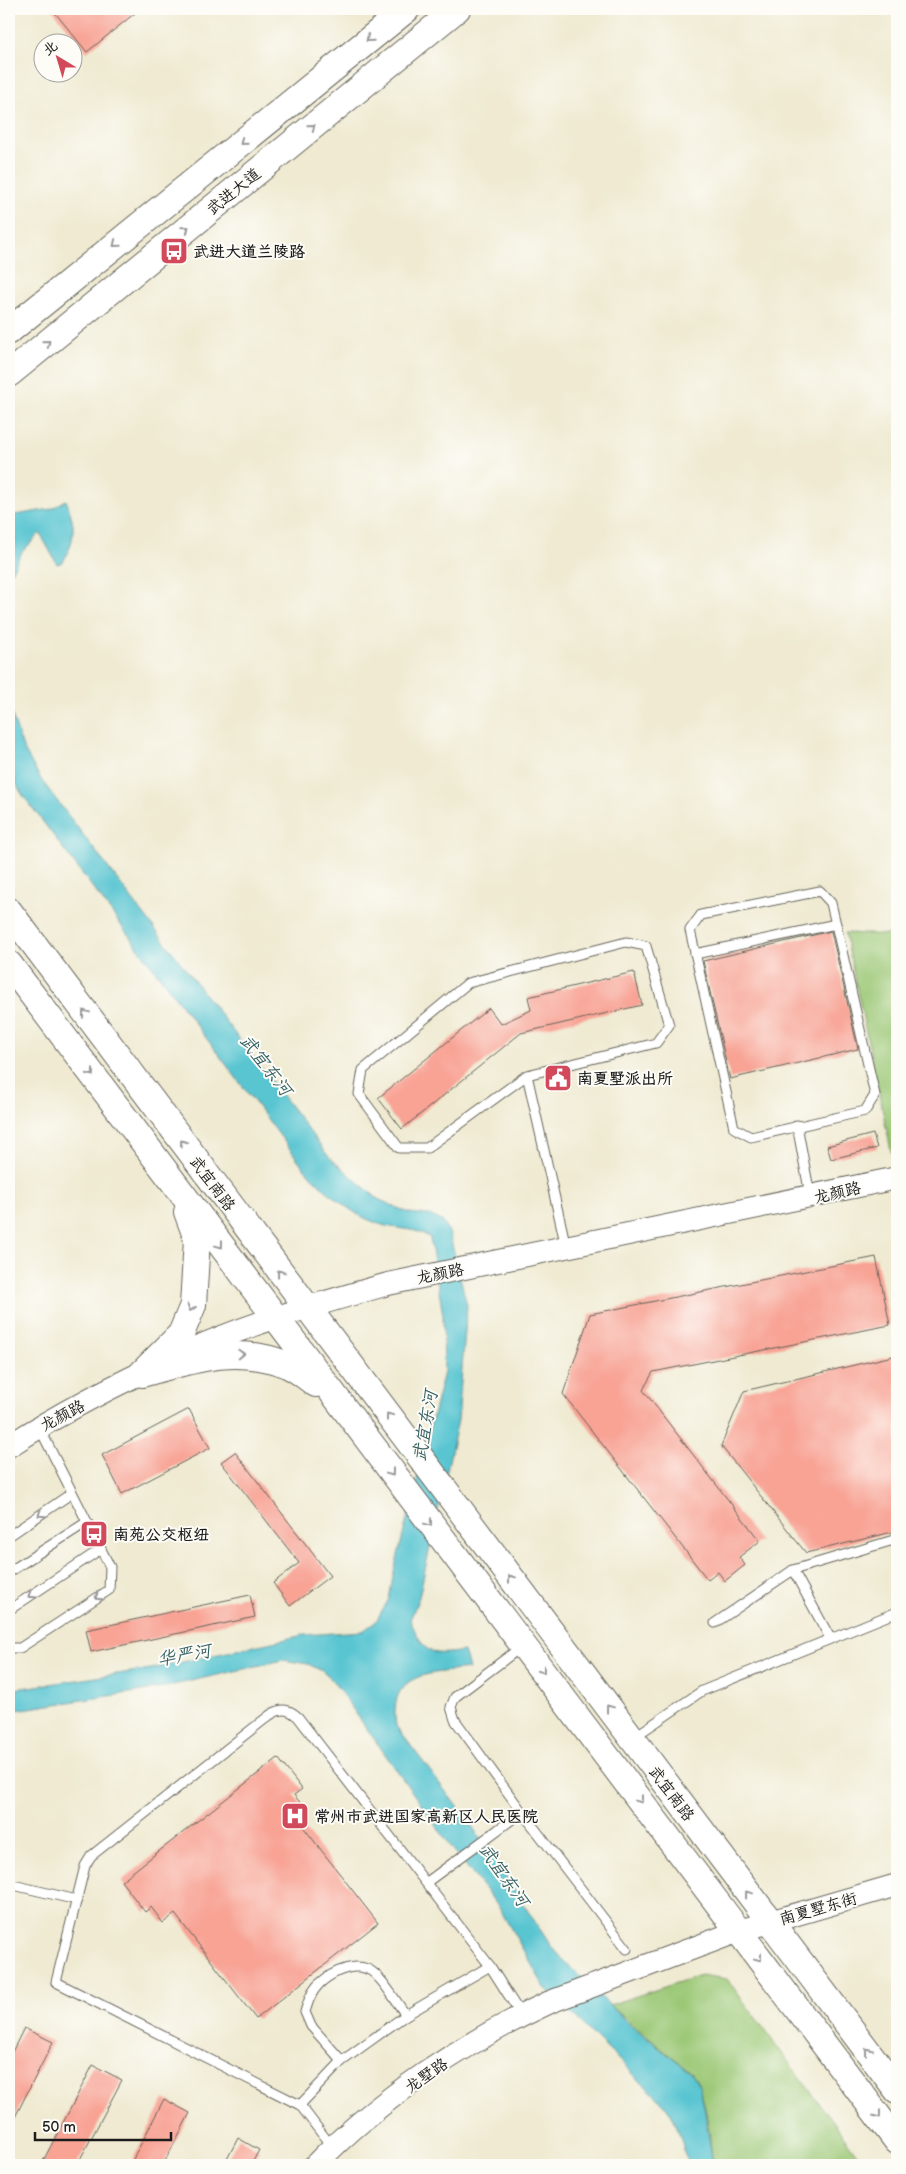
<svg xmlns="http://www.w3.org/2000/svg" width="906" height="2174" viewBox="0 0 906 2174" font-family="'Balsamiq Sans','LXGW WenKai TC',sans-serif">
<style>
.green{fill:#9bc876;stroke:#5c7249}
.water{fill:#59c5d1;stroke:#3a7076}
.building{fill:#f8a394}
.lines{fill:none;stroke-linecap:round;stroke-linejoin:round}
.lane-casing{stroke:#66645b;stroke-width:11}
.secondary-casing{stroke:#66645b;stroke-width:24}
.primary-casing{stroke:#66645b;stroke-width:28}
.lane{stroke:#fff;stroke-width:9}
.secondary{stroke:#fff;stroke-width:22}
.primary{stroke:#fff;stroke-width:26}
.oneway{stroke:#999}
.labels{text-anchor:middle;stroke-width:4;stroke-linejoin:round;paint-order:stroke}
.street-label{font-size:16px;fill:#1c1c1c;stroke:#fdfcf7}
.poi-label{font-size:16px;font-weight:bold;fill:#1c1c1c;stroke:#fdfcf7;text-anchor:start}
.water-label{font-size:18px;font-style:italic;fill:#346064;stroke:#fdfcf7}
</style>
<rect width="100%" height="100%" fill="#fdfcf7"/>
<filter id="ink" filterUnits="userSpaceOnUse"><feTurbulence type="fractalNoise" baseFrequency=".02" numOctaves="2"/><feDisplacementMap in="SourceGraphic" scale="10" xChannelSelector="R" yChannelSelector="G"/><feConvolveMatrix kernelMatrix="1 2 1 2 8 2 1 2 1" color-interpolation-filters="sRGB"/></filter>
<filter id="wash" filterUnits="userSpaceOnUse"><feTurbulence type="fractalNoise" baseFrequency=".0096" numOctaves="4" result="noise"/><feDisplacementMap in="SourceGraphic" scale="20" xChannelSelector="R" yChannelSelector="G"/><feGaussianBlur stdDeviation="1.12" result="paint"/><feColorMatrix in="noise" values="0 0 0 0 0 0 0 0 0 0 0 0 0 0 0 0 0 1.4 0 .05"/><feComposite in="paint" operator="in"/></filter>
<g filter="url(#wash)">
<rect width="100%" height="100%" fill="#efead1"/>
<!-- green -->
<g class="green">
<polygon points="845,933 897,935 897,1154 892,1155"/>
<path d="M701 1975 727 1979 865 2165H713C709 2134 708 2099 691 2072L609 2005Z"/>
</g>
<!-- water -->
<g class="water">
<path d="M66 500C76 527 76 537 63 562L57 564 40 533 22 552 9 576V516L51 509Z"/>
<path d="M9 706 23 748 42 781 329 1157 378 1199 409 1213 429 1215 442 1221 449 1232 467 1305 458 1420 419 1597 410 1620C425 1653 428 1657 464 1651L469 1669C429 1674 388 1671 396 1726L474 1829 551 1946 573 1970 626 2021 691 2072 699 2085 704 2106 713 2165H688C682 2144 679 2123 665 2105L545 1988 498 1906 455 1852 332 1680 322 1671 308 1664 283 1660 156 1689 9 1711V1690L151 1669 304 1635 363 1631 376 1621 389 1599 394 1571 444 1372 443 1315 430 1238C417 1227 395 1230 379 1224 350 1214 325 1191 305 1169L22 794 9 772Z"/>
</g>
<g id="blocks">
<!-- building -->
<g class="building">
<polygon points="52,9 140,9 87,52"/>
<polygon points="831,931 858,1049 730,1079 703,961"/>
<polygon points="634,972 642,1005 521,1033 402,1129 378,1098 489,1008 501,1024 531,1010 528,997"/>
<polygon points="873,1134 877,1148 831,1159 827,1146"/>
<polygon points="876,1257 890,1325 653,1372 643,1390 760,1541 739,1557 745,1565 725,1581 718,1572 708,1580 563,1394 590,1314"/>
<polygon points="897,1355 897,1531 806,1553 721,1446 744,1391"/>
<polygon points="189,1409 210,1448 122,1494 102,1455"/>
<polygon points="235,1452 330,1576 290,1606 273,1583 299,1563 221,1462"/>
<polygon points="250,1595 255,1617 91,1652 86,1630"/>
<polygon points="278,1758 302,1789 294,1795 307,1811 297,1819 378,1923 256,2019 175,1914 163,1923 151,1907 145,1912 121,1881"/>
<polygon points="24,2028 53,2042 9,2129 9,2058"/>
<polygon points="93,2065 122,2080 77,2165 41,2165"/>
<polygon points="164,2099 190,2113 163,2165 130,2165"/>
<polygon points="238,2138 259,2150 251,2165 224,2165"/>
</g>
</g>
</g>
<g filter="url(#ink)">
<use href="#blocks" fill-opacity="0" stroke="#66645b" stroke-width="1"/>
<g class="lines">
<defs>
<g id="lane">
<polygon points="820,891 831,903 875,1095 865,1111 751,1137 734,1128 690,930 701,915"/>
<polygon points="626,942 646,946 669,1025 656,1043 527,1075 427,1148 399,1148 359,1094 363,1070 468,983"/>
<polyline points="695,954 836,924"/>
<polyline points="527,1075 566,1247"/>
<polyline points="797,1125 810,1195"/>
<polyline points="9,1536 72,1493"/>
<polyline points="793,1570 830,1638"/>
<polyline points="9,1572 87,1522"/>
<polyline points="9,1610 101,1549"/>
<polyline points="715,1623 793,1570 897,1539"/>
<polyline points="521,1647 455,1697 451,1707 455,1720 522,1812 627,1949"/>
<polyline points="9,1648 20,1648 109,1590 110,1567 39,1427"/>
<polyline points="634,1737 702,1691 897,1612"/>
<polyline points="427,1882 522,1812"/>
<polyline points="9,1884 77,1900"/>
<path d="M342 2061 311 2026 305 2012C308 2002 311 1992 319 1984 333 1971 359 1959 375 1974 387 1985 396 2002 406 2015"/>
<polyline points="300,2105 342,2061 406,2015 490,1966"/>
<path d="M332 2147 300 2105 56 1982 85 1866 91 1856 270 1715C281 1708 288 1708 298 1717L490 1966 521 2015"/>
</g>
<g id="secondary">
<path d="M9 1446C63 1411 122 1381 180 1355 246 1324 318 1304 388 1284L897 1178"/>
<path d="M315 2165C377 2100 468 2040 550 2002L739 1931 897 1885"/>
</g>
<g id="primary">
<polyline points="9,331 407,9"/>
<polyline points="9,374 457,9"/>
<polyline points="9,911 897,2090"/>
<polyline points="9,964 897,2141"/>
<polyline points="142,1373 181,1334 193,1305 197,1239 187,1212"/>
<path d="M142 1374C191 1360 238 1344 287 1365 297 1369 307 1378 316 1384"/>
</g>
</defs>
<!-- lane casing -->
<use href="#lane" class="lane-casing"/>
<!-- secondary casing -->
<use href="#secondary" class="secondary-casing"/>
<!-- primary casing -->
<use href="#primary" class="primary-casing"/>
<!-- lane -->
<use href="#lane" class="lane"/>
<!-- secondary -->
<use href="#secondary" class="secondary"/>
<!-- primary -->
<use href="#primary" class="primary"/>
</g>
<!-- one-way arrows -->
<defs><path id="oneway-chevron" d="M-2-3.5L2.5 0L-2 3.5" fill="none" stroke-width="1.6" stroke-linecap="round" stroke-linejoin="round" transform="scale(1.25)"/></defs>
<g class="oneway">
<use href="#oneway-chevron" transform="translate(369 39) rotate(141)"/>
<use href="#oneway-chevron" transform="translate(312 127) rotate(-39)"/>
<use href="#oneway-chevron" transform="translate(243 142) rotate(141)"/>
<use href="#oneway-chevron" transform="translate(186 229) rotate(-39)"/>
<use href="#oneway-chevron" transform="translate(116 244) rotate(141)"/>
<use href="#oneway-chevron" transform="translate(47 343) rotate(-39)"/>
<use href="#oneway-chevron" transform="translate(85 1013) rotate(-127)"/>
<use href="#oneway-chevron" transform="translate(91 1073) rotate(53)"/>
<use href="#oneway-chevron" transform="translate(183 1143) rotate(-127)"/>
<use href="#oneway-chevron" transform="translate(220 1245) rotate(53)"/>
<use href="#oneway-chevron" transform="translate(280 1273) rotate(-127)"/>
<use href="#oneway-chevron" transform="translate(191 1308) rotate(107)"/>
<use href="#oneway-chevron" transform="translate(241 1354) rotate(-2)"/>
<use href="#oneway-chevron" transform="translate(389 1416) rotate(-127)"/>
<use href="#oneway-chevron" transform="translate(391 1473) rotate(53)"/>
<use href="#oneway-chevron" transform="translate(41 1514) rotate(146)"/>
<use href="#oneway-chevron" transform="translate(429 1523) rotate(53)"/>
<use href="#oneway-chevron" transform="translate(511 1578) rotate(-127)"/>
<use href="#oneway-chevron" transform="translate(31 1595) rotate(147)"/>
<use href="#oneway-chevron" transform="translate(98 1597) rotate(147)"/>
<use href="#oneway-chevron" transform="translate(542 1670) rotate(53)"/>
<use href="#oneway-chevron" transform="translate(609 1708) rotate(-127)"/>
<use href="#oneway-chevron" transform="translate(640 1800) rotate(53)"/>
<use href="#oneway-chevron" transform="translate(748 1894) rotate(-127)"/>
<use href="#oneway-chevron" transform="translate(759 1958) rotate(53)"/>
<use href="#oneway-chevron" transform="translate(868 2051) rotate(-127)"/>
<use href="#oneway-chevron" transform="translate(878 2115) rotate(53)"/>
</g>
</g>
<!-- icons -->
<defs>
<symbol id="bus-square" viewBox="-11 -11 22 22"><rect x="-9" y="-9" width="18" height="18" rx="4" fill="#d1495b" stroke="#fdfcf7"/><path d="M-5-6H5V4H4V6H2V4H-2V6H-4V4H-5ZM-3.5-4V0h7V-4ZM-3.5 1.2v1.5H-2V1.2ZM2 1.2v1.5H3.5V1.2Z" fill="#fff"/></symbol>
<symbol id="civic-square" viewBox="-11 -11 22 22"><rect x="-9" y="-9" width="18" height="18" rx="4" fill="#d1495b" stroke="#fdfcf7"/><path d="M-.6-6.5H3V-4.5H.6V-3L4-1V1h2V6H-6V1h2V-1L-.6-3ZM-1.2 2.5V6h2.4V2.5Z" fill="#fff"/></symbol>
<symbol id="hospital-square" viewBox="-11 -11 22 22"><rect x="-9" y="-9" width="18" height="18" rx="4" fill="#d1495b" stroke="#fdfcf7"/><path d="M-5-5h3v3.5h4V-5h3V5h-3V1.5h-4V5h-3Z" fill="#fff"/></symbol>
</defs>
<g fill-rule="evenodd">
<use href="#bus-square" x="158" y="235" width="32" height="32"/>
<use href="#civic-square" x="542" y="1062" width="32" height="32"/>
<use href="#bus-square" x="78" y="1518" width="32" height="32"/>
<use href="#hospital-square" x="279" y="1800" width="32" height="32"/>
</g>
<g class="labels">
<!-- street labels -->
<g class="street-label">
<text transform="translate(233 191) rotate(-39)" y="6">武进大道</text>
<text transform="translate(213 1183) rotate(53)" y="6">武宜南路</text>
<text transform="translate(837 1192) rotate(-13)" y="6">龙颜路</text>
<text transform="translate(440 1273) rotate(-11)" y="6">龙颜路</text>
<text transform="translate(62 1415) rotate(-28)" y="6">龙颜路</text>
<text transform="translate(672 1793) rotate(53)" y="6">武宜南路</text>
<text transform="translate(818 1908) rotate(-16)" y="6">南夏墅东街</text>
<text transform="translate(426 2075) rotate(-35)" y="6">龙墅路</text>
</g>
<!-- poi labels -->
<g class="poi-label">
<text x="193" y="257">武进大道兰陵路</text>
<text x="577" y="1084">南夏墅派出所</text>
<text x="113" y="1540">南苑公交枢纽</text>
<text x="314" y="1822">常州市武进国家高新区人民医院</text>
</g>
<!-- water labels -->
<g class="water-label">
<text transform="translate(266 1065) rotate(52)" y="6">武宜东河</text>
<text transform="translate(425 1426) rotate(-80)" y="6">武宜东河</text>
<text transform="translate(184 1655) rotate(-10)" y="6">华严河</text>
<text transform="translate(504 1875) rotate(55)" y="6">武宜东河</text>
</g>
</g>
<!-- margin -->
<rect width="906" height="2174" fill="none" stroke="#fdfcf7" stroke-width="30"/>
<!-- north arrow -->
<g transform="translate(58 58) rotate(322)"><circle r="24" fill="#fdfcf7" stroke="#a3a29f"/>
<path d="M0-4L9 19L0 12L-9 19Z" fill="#d1495b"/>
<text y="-8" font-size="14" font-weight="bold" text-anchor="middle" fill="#1c1c1c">北</text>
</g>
<!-- scale -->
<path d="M35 2132v8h136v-8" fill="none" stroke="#1c1c1c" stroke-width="2.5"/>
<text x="42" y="2132" font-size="15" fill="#1c1c1c" stroke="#fdfcf7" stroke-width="4" paint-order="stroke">50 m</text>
</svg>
